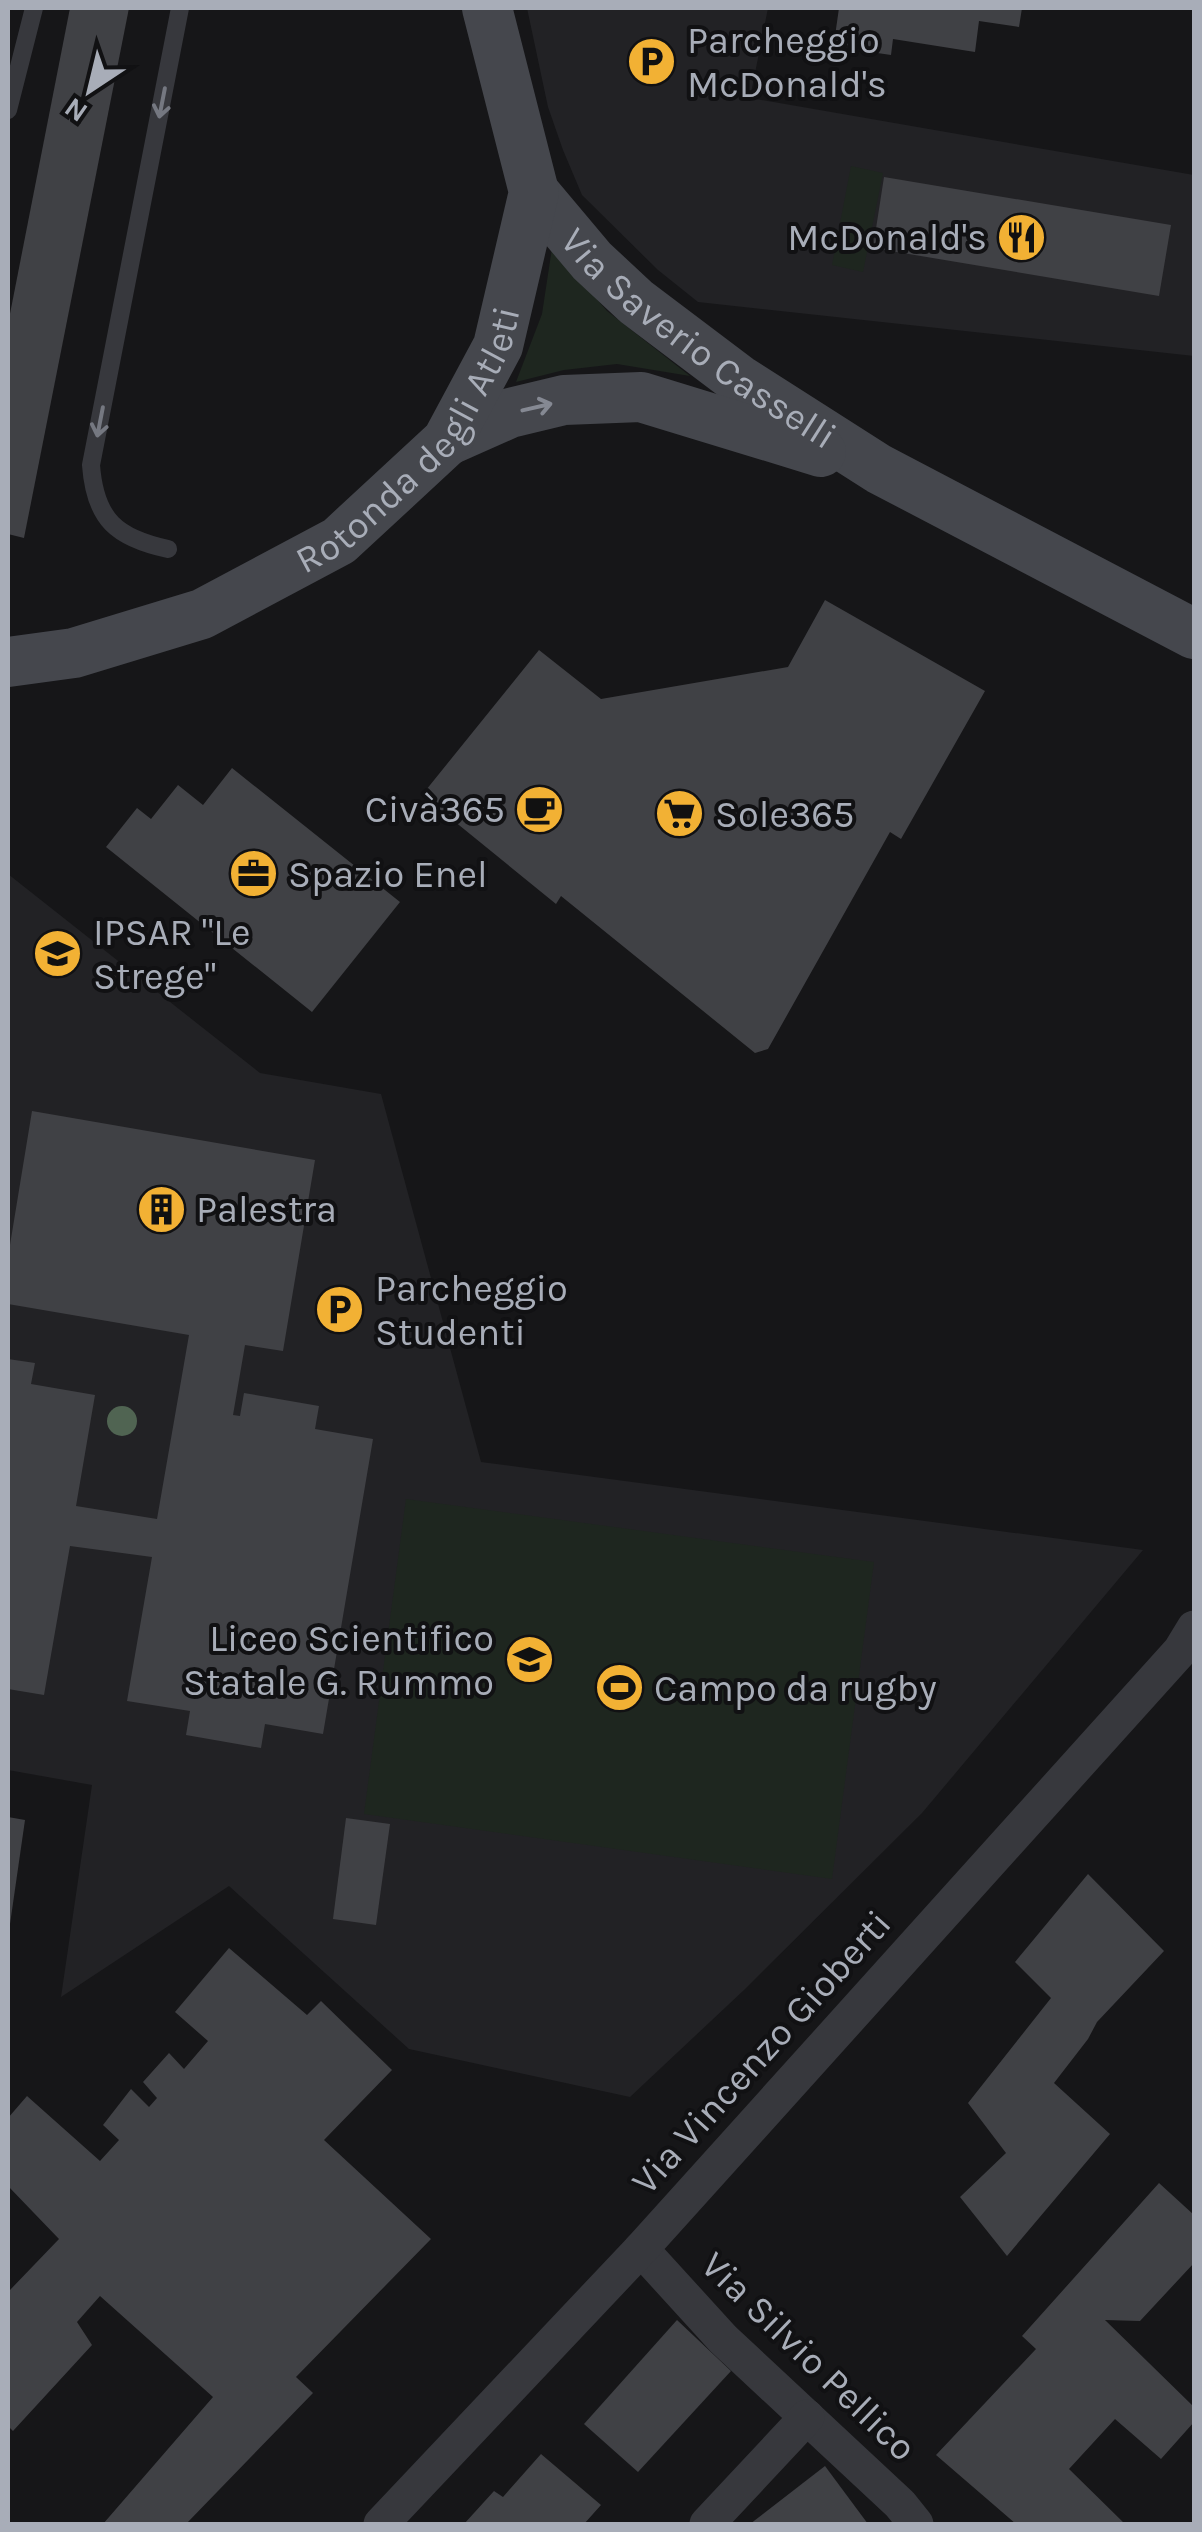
<svg xmlns="http://www.w3.org/2000/svg" width="1202" height="2532" viewBox="0 0 1202 2532" font-family="Karla,sans-serif">
<style>
.built{fill:#222225}
.green{fill:#1e261f}
.building{fill:#404145}
.lines{fill:none;stroke-linecap:round;stroke-linejoin:round}
.service{stroke:#37383d;stroke-width:18}
.minor{stroke:#37383d;stroke-width:35}
.secondary{stroke:#45474d;stroke-width:50}
.tree{fill:#506452}
.oneway{stroke:#757881}
.oneway2{stroke:#858993}
.labels{text-anchor:middle;stroke-width:8;stroke-linejoin:round;paint-order:stroke}
.poi-label{font-size:38px;fill:#a8adb8;stroke:#111113;text-anchor:start}
.street-label{font-size:38px;fill:#a8adb8;stroke:#111113}
</style>
<rect width="100%" height="100%" fill="#161618"/>
<!-- built -->
<g class="built">
<polygon points="527,8 768,8 750,98 1194,175 1194,356 698,302 658,270 582,195 563,150 548,107"/>
<polygon points="8,874 260,1073 381,1094 481,1462 1143,1550 922,1813 744,1990 630,2097 409,2049 229,1886 61,1997 92,1785 8,1770"/>
</g>
<!-- green -->
<g class="green">
<polygon points="851,166 883,173 863,272 832,265"/>
<polygon points="552,248 607,311 690,376 617,364 564,370 516,382 542,314"/>
<polygon points="406,1499 874,1562 832,1879 364,1814"/>
</g>
<!-- building -->
<g class="building">
<polygon points="70,8 129,8 24,538 8,534 8,324"/>
<polygon points="839,8 1022,8 1019,27 979,21 975,52 893,39 891,55 857,50 858,47 834,43"/>
<polygon points="884,177 1171,225 1159,296 873,248"/>
<polygon points="825,600 985,691 901,839 890,832 768,1049 755,1053 561,896 556,904 422,795 539,650 601,699 788,667"/>
<polygon points="232,768 400,902 312,1012 106,847 137,808 151,819 178,785 203,805"/>
<polygon points="32,1111 315,1160 283,1351 245,1345 233,1415 240,1416 244,1393 319,1406 315,1429 373,1439 323,1734 265,1724 261,1748 186,1735 190,1711 127,1701 152,1557 70,1546 44,1695 8,1689 8,1359 35,1363 31,1384 95,1395 76,1506 157,1519 189,1335 8,1304 8,1257"/>
<polygon points="8,1817 25,1820 10,1924 8,1924"/>
<polygon points="346,1818 390,1824 376,1925 333,1919"/>
<polygon points="1088,1874 1164,1951 1097,2022 1088,2039 1054,2083 1110,2134 1007,2256 960,2197 1006,2153 968,2103 1051,1998 1015,1962"/>
<polygon points="229,1948 307,2015 321,2001 392,2070 324,2140 431,2239 296,2377 313,2393 186,2524 103,2524 213,2397 100,2296 77,2322 92,2345 13,2431 8,2426 8,2288 10,2290 59,2239 8,2186 8,2118 27,2096 100,2161 119,2140 103,2125 131,2089 149,2107 157,2098 143,2082 169,2053 184,2069 208,2041 175,2012"/>
<polygon points="1159,2183 1194,2215 1194,2263 1140,2321 1105,2320 1194,2407 1194,2422 1161,2459 1115,2419 1069,2469 1125,2524 1016,2524 936,2455 1036,2349 1022,2336"/>
<polygon points="677,2320 731,2371 638,2472 584,2424"/>
<polygon points="541,2454 601,2505 584,2524 464,2524 494,2491 503,2497"/>
<polygon points="825,2466 868,2524 750,2524"/>
</g>
<g class="lines">
<!-- service -->
<g class="service">
<polyline points="8,110 34,8"/>
<path d="M168 549C117 538 95 520 91 465L180 8"/>
</g>
<!-- minor -->
<g class="minor">
<polyline points="641,2249 723,2339 900,2504 916,2524"/>
<polyline points="381,2524 641,2249 1180,1651 1194,1628"/>
<polyline points="707,2524 807,2417"/>
</g>
<!-- secondary -->
<g class="secondary">
<path id="s1" d="M534 192 592 261 636 302 738 379 879 469 1194 634"/>
<polyline points="447,441 510,413 564,400 641,397 821,452"/>
<path id="s2" d="M8 662 74 653 202 614 339 541 447 441 498 346 534 192 487 8"/>
</g>
</g>
<!-- trees -->
<circle class="tree" cx="122" cy="1421" r="15"/>
<!-- one-way arrows -->
<defs><path id="oneway-shaft" d="M-6 0H5M1.5-3L5.5 0L1.5 3" fill="none" stroke-width="1.6" stroke-linecap="round" stroke-linejoin="round" transform="scale(2.5)"/></defs>
<g class="oneway">
<use href="#oneway-shaft" transform="translate(162 103) rotate(101)"/>
<use href="#oneway-shaft" transform="translate(100 422) rotate(101)"/>
</g>
<use class="oneway2" href="#oneway-shaft" transform="translate(537 407) rotate(-13)"/>
<!-- icons -->
<defs>
<symbol id="parking-disc" viewBox="-11 -11 22 22"><circle r="9.5" fill="#f2b134" stroke="#111113"/><path d="M-3.5-5.5H1a3.5 3.5 0 0 1 0 7H-1V5.5H-3.5ZM-1-3.4V-.6H.8a1.4 1.4 0 0 0 0-2.8Z" fill="#111"/></symbol>
<symbol id="restaurant-disc" viewBox="-11 -11 22 22"><circle r="9.5" fill="#f2b134" stroke="#111113"/><path d="M-5-6h1v4h1v-4h1v4h1v-4h1v5L-1.5 .5V6h-2V.5L-5-1ZM5-6V6H3V1.5H1.5Q1.5-4 5-6Z" fill="#111"/></symbol>
<symbol id="cafe-disc" viewBox="-11 -11 22 22"><circle r="9.5" fill="#f2b134" stroke="#111113"/><path d="M-5.5-4.5H6V0H3Q3 3.5 0 3.5H-2.5Q-5.5 3.5-5.5 0ZM3-3.2v2h1.7v-2ZM-6 4.5H4V6H-6Z" fill="#111"/></symbol>
<symbol id="supermarket-disc" viewBox="-11 -11 22 22"><circle r="9.5" fill="#f2b134" stroke="#111113"/><path d="M-6-5.5h2.5l.6 2H6L4.5 2H-2.5L-4.4-4H-6ZM-1.5 3.2a1.3 1.3 0 1 0 .1 0ZM3 3.2a1.3 1.3 0 1 0 .1 0Z" fill="#111"/></symbol>
<symbol id="office-disc" viewBox="-11 -11 22 22"><circle r="9.5" fill="#f2b134" stroke="#111113"/><path d="M-6-3h4V-5.5h4V-3h4V5H-6ZM-1-4.5V-3h2v-1.5ZM-6 0V1H6V0Z" fill="#111"/></symbol>
<symbol id="school-disc" viewBox="-11 -11 22 22"><circle r="9.5" fill="#f2b134" stroke="#111113"/><path d="M0-5L7-2L0 1L-7-2ZM-4 1L0 2.5L4 1V4Q0 6-4 4Z" fill="#111"/></symbol>
<symbol id="building-disc" viewBox="-11 -11 22 22"><circle r="9.5" fill="#f2b134" stroke="#111113"/><path d="M-4-6H4V6H1V3H-1V6H-4ZM-2.5-4.3h1.7v1.8h-1.7ZM.8-4.3h1.7v1.8H.8ZM-2.5-1h1.7V.8h-1.7ZM.8-1h1.7V.8H.8Z" fill="#111"/></symbol>
<symbol id="stadium-disc" viewBox="-11 -11 22 22"><circle r="9.5" fill="#f2b134" stroke="#111113"/><path d="M0-5a6.5 5 0 1 0 0 10a6.5 5 0 1 0 0-10ZM-3.5-1.8h7v3.6h-7Z" fill="#111"/></symbol>
</defs>
<g fill-rule="evenodd">
<use href="#parking-disc" x="624" y="34" width="55" height="55"/>
<use href="#restaurant-disc" x="994" y="210" width="55" height="55"/>
<use href="#cafe-disc" x="512" y="782" width="55" height="55"/>
<use href="#supermarket-disc" x="652" y="786" width="55" height="55"/>
<use href="#office-disc" x="226" y="846" width="55" height="55"/>
<use href="#school-disc" x="30" y="926" width="55" height="55"/>
<use href="#building-disc" x="134" y="1182" width="55" height="55"/>
<use href="#parking-disc" x="312" y="1282" width="55" height="55"/>
<use href="#school-disc" x="502" y="1632" width="55" height="55"/>
<use href="#stadium-disc" x="592" y="1660" width="55" height="55"/>
</g>
<g class="labels">
<!-- poi labels -->
<g class="poi-label">
<text x="687" y="53">Parcheggio<tspan x="687" dy="44">McDonald's</tspan></text>
<text x="987" y="250" text-anchor="end">McDonald's</text>
<text x="505" y="822" text-anchor="end">Civà365</text>
<text x="715" y="827">Sole365</text>
<text x="288" y="887">Spazio Enel</text>
<text x="93" y="945">IPSAR "Le<tspan x="93" dy="44">Strege"</tspan></text>
<text x="196" y="1222">Palestra</text>
<text x="375" y="1301">Parcheggio<tspan x="375" dy="44">Studenti</tspan></text>
<text x="494" y="1651" text-anchor="end">Liceo Scientifico<tspan x="494" dy="44">Statale G. Rummo</tspan></text>
<text x="654" y="1701">Campo da rugby</text>
</g>
<!-- street labels -->
<g class="street-label">
<text dy="13" stroke="none"><textPath href="#s1" startOffset="222">Via Saverio Casselli</textPath></text>
<text dy="13" stroke="none"><textPath href="#s2" startOffset="480">Rotonda degli Atleti</textPath></text>
<text transform="translate(761 2052) rotate(-48)" y="13">Via Vincenzo Gioberti</text>
<text transform="translate(809 2356) rotate(44)" y="13">Via Silvio Pellico</text>
</g>
</g>
<!-- border -->
<rect width="1202" height="2532" fill="none" stroke="#a8adb8" stroke-width="20"/>
<!-- north arrow -->
<g transform="translate(90 90) rotate(215)" stroke="#111113" stroke-width="8" paint-order="stroke">
<path d="M0-8L18 38L0 25L-18 38Z" fill="#a8adb8"/>
<text y="-15" font-size="28" font-weight="bold" text-anchor="middle" fill="#a8adb8">N</text>
</g>
</svg>
